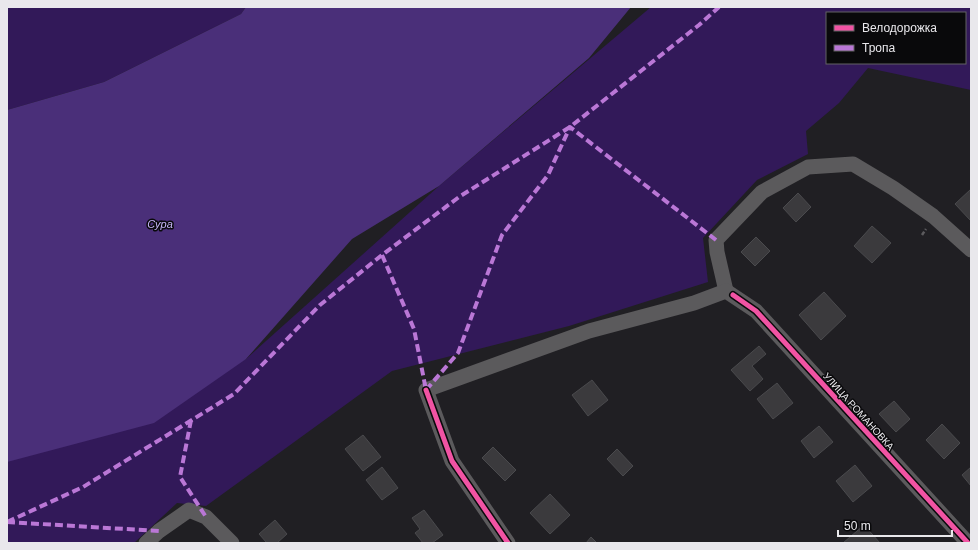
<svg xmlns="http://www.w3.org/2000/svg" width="978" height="550" viewBox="0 0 978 550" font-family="Helvetica,sans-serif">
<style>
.green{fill:#321959;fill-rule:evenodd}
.water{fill:#4a2f79}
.building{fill:#3b3a3d;stroke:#4a4a4d}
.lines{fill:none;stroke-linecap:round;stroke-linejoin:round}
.path{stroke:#5c5b5e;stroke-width:2.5;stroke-dasharray:4 2;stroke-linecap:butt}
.minor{stroke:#5b5a5c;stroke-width:15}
.quiet{stroke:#ba77d6;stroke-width:4;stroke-dasharray:8 4;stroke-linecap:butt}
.cycleway-casing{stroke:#09090b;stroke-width:8}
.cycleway{stroke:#f153a3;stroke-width:5}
.labels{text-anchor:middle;stroke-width:3;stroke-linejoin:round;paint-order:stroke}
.street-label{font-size:10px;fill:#e9e8ec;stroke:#09090b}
.water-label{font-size:11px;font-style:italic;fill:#c8b6fa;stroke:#09090b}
</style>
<rect width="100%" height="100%" fill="#201f23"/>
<!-- green -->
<g class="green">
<polygon points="7,7 246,7 241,14 104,82 7,110"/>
<path d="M651 7H971V90L868 68 839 103 806 131 808 154 757 180 703 238 708 282 569 326 392 371 206 506 177 503 134 543H7V455L246 359 439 186ZM827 13H965V63H827Z"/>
</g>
<!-- water -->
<polygon class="water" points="246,7 631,7 589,58 439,186 352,239 246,359 154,423 7,462 7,110 104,82 241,14"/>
<!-- building -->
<g class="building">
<polygon points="971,189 971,221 955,204"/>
<polygon points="798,193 811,207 796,222 783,208"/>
<polygon points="872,226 891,243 872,263 854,246"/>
<polygon points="756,237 770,251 755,266 741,252"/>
<polygon points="824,292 846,316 821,340 799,315"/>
<polygon points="759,346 766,354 752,366 763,379 750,391 731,370"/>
<polygon points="592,380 608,400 588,416 572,395"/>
<polygon points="777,383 793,403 773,419 757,399"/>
<polygon points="894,401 910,419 896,432 879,414"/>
<polygon points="942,424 960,443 944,459 926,440"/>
<polygon points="819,426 833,442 814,458 801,441"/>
<polygon points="363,435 381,457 363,471 345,449"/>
<polygon points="493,447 516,470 505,481 482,458"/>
<polygon points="617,449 633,466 623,476 607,459"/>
<polygon points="855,465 872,486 853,502 836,481"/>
<polygon points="382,467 398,488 382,500 366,480"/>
<polygon points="971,467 971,486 962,475"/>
<polygon points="550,494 570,515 550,534 530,513"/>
<polygon points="424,510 443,535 432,543 423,543 415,533 420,529 412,518"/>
<polygon points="275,520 287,534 277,543 267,543 259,534"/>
<polygon points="864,525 880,543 843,543"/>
<polygon points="591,537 597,543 586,543"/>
</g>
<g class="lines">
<!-- path -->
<polyline class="path" points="922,235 926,229"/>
<!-- minor -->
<g class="minor">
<polyline points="726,291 717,252 716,240 762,192 808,167 853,164 893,188 933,216 971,250"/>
<polyline points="146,543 159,531 189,510 206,517 232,543"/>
<polyline points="508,543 452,461 426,390 589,331 694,303 726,291 756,311 968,543"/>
</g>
<!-- quiet -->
<g class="quiet">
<polyline points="382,255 414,329 426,390"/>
<polyline points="426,390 458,353 502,235 548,175 570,127 716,240"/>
<polyline points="191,420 180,477 206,517"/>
<polyline points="7,522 83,487 234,394 320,305 382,255 459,197 570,127 699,25 719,7"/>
<polyline points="7,522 159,531"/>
</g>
<defs>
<g id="cycleway">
<polyline points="733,295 756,311 968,543"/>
<polyline points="426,390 452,461 508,543"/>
</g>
</defs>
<!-- cycleway casing -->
<use href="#cycleway" class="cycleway-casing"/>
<!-- cycleway -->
<use href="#cycleway" class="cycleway"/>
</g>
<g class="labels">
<!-- street labels -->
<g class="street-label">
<text transform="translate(859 411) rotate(48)" y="4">УЛИЦА РОМАНОВКА</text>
</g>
<!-- water labels -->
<g class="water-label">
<text x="160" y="228">Сура</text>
</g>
</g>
<!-- border -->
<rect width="978" height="550" fill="none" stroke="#e9e8ec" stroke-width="16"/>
<!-- legend -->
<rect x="826" y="12" width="140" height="52" fill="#09090b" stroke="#636265"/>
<rect x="834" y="25" width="20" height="6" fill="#f153a3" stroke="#636265"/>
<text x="862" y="32" font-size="12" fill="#e9e8ec">Велодорожка</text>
<rect x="834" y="45" width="20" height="6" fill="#ba77d6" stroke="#636265"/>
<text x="862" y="52" font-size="12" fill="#e9e8ec">Тропа</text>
<!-- scale -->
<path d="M838 530v6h114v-6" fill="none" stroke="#e9e8ec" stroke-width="2"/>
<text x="844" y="530" font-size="12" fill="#e9e8ec" stroke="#09090b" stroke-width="3" paint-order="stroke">50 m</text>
</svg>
